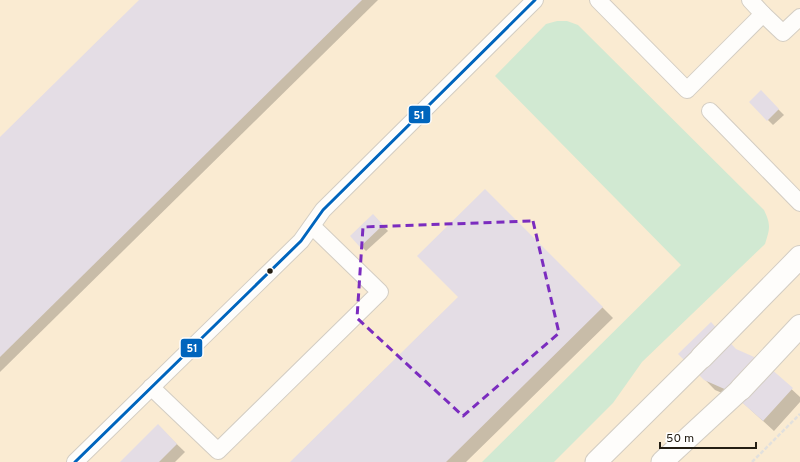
<svg xmlns="http://www.w3.org/2000/svg" width="800" height="462" viewBox="0 0 800 462" font-family="Overpass,sans-serif">
<style>
.built{fill:#faebd2}
.green{fill:#d1e9d2}
.shadow{fill:#0003}
.building{fill:#e4dde5}
.lines{fill:none;stroke-linecap:round;stroke-linejoin:round}
.minor-casing{stroke:#d3cdc3;stroke-width:18}
.major-casing{stroke:#d3cdc3;stroke-width:23}
.highway-casing{stroke:#d3cdc3;stroke-width:24}
.path{stroke:#e2e0dd;stroke-width:2.5;stroke-dasharray:4 2;stroke-linecap:butt}
.minor{stroke:#fefdfb;stroke-width:16}
.major{stroke:#fefdfb;stroke-width:21}
.highway{stroke:#fefdfb;stroke-width:22}
.bus-1-casing{stroke:#fff;stroke-width:6}
.bus-1{stroke:#0065bd;stroke-width:3}
.marked{fill:none;stroke:#7b2cbf;stroke-width:3;stroke-dasharray:8 5;stroke-linejoin:round}
.bus-dot{fill:#241e13;stroke:#fff;stroke-width:1.5}
.line-badge{stroke:#fff;stroke-width:1.5}
.badge-label{font-size:11px;text-anchor:middle;font-weight:bold;fill:#fff}
</style>
<rect width="100%" height="100%" fill="#f7f1e7"/>
<!-- built -->
<rect class="built" x="0" y="0" width="800" height="462"/>
<!-- green -->
<path class="green" d="M557 21H567L578 25 764 210C771 225 770 228 765 244L642 362 613 403 554 462H482L681 265 495 76 546 24Z"/>
<!-- shadow -->
<g class="shadow">
<polygon points="140,0 378,0 0,372 0,138"/>
<polygon points="761,92 784,115 773,125 750,102"/>
<polygon points="485,190 613,318 466,462 291,462 459,297"/>
<polygon points="373,215 388,231 366,251 351,236"/>
<polygon points="736,350 761,361 800,397 800,402 774,431 741,401 715,390 680,354"/>
<polygon points="158,426 185,452 175,462 121,462"/>
</g>
<!-- building -->
<g class="building">
<polygon points="139,0 362,0 0,357 0,137"/>
<polygon points="761,90 779,109 767,121 749,102"/>
<polygon points="485,189 603,307 446,462 290,462 458,297 417,256"/>
<polygon points="373,214 383,225 360,247 350,236"/>
<polygon points="711,322 736,349 761,360 793,388 763,421 729,391 704,380 678,354"/>
<polygon points="158,424 177,444 159,462 120,462"/>
</g>
<g class="lines">
<defs>
<g id="minor">
<polyline points="598,0 687,90 763,14 750,0"/>
<polyline points="763,14 783,33 800,17"/>
<polyline points="710,111 800,203"/>
<polyline points="151,387 174,409 218,451 380,292 312,226"/>
<polyline points="75,462 301,241 323,210 535,0"/>
</g>
<g id="major">
<polyline points="596,462 702,357"/>
<polyline points="662,462 741,389"/>
</g>
<g id="highway">
<polyline points="702,357 800,257"/>
<polyline points="741,389 800,326"/>
</g>
</defs>
<!-- minor casing -->
<use href="#minor" class="minor-casing"/>
<!-- major casing -->
<use href="#major" class="major-casing"/>
<!-- highway casing -->
<use href="#highway" class="highway-casing"/>
<!-- path -->
<polyline class="path" points="752,462 800,414"/>
<!-- minor -->
<use href="#minor" class="minor"/>
<!-- major -->
<use href="#major" class="major"/>
<!-- highway -->
<use href="#highway" class="highway"/>
<defs>
<polyline id="bus-1" points="75,462 301,241 323,210 535,0"/>
</defs>
<!-- bus-1 casing -->
<use href="#bus-1" class="bus-1-casing"/>
<!-- bus-1 -->
<use href="#bus-1" class="bus-1"/>
</g>
<!-- marked area -->
<path class="marked" d="M533 221 559 333 463 416 357 318 363 227Z"/>
<!-- markers -->
<circle class="bus-dot" cx="270" cy="271" r="3.5"/>
<g class="line-badge">
<rect x="408" y="105" width="23" height="19" rx="4" fill="#0065bd"/>
<rect x="180" y="338" width="23" height="20" rx="4" fill="#0065bd"/>
</g>
<g class="badge-label">
<text x="419" y="119">51</text>
<text x="192" y="352">51</text>
</g>
<!-- scale -->
<path d="M660 442v6h96v-6" fill="none" stroke="#241e13" stroke-width="2"/>
<text x="666" y="442" font-size="12" fill="#241e13" stroke="#ffffff" stroke-width="3" paint-order="stroke">50 m</text>
</svg>
